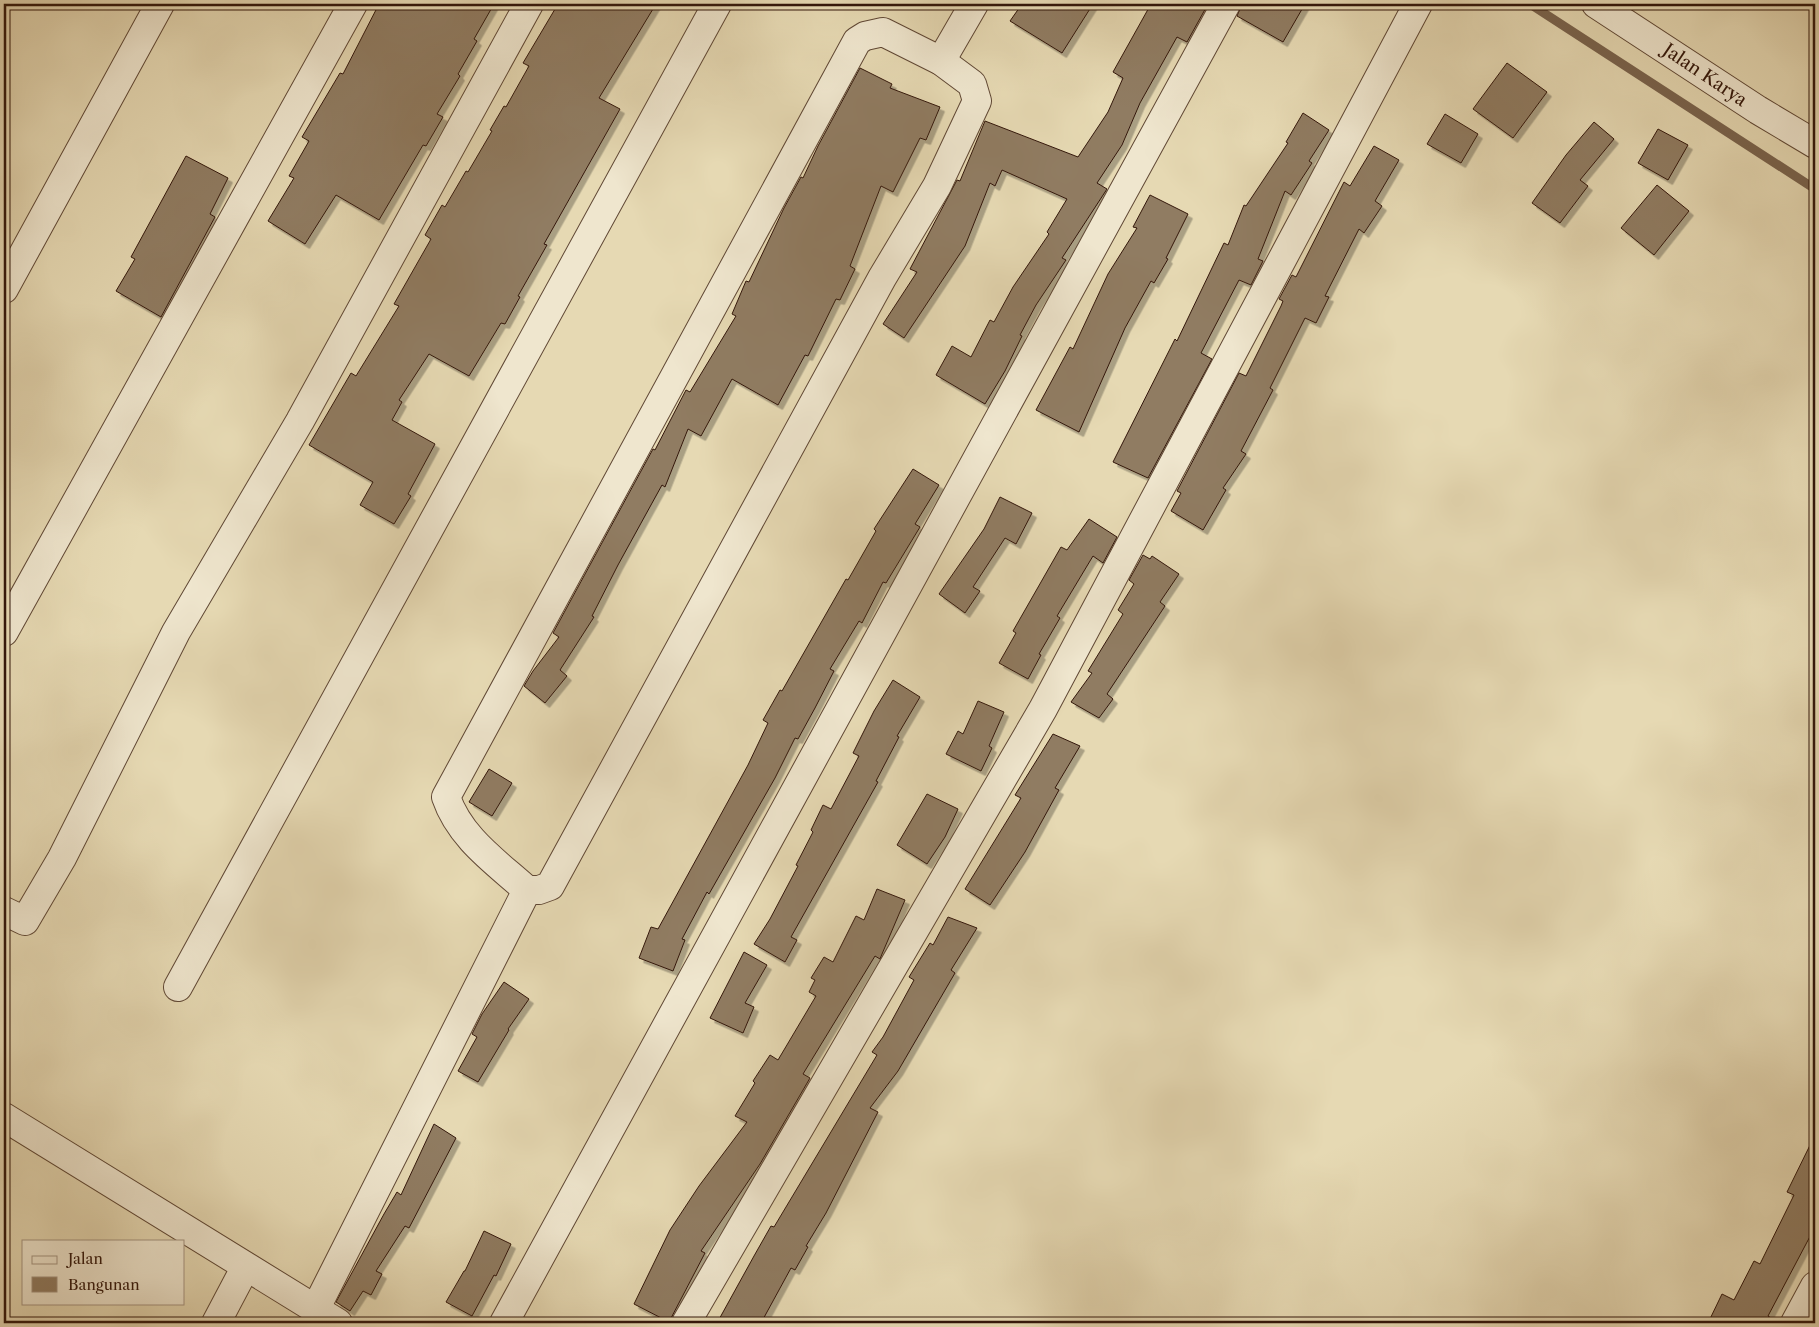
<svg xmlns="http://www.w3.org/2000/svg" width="1819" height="1327" viewBox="0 0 1819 1327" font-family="'Libre Caslon Text',serif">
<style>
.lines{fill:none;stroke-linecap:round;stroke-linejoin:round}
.stream{stroke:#7a644e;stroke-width:9}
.building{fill:#907c62;stroke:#33170b;filter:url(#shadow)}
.minor-casing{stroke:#604835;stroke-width:30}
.minor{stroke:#efe6ce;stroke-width:28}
.labels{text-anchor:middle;stroke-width:5;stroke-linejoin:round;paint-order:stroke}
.street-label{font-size:18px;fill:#33170b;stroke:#efe6ce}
</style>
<defs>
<filter id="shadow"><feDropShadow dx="4.5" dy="4.5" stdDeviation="0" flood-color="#0004"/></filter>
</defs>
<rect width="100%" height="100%" fill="#e6d9b3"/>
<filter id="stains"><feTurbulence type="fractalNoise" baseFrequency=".004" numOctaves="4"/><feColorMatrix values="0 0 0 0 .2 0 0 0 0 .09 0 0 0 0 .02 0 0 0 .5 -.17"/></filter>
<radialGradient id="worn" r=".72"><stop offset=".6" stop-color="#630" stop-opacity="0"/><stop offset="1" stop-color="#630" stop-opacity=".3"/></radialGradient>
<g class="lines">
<!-- stream -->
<polyline class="stream" points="1530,4 1815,189"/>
</g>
<!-- building -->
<g class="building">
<polygon points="379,4 494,4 474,39 477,41 458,74 460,76 437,114 443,117 426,146 423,145 379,220 336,195 305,244 268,221 294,178 289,176 309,141 302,137 340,73 343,74"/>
<polygon points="558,4 656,4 599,98 620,109 544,244 547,245 518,296 520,297 505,324 501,323 469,376 429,354 399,400 402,402 392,420 435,444 408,494 411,496 394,524 360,505 373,482 309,445 351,373 356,376 399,306 394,304 431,239 425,235 442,205 445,207 466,171 468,172 492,131 490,130 504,106 506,107 529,66 523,63"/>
<polygon points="1022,4 1093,4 1062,53 1010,21"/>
<polygon points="1151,4 1208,4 1187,42 1177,37 1140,103 1122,145 1097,183 1107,189 1062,258 1066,260 1036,305 1020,335 1022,336 1005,371 985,404 936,375 952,346 971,357 990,320 994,322 1013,287 1049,234 1047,232 1067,199 1002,170 995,186 990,183 965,246 904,338 883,324 917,272 910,269 957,180 960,181 985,121 1078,157 1108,112 1123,78 1113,72"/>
<polygon points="1242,4 1305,4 1283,42 1237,16"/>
<polygon points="1507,63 1547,92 1513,138 1473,109"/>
<polygon points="860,68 892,84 890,88 940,107 926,140 920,138 893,192 881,186 850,266 855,269 840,300 836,299 808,356 805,355 778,405 732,379 701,436 688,429 665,487 662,485 618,565 592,616 594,617 560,670 567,676 545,703 524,686 533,671 559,637 553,633 653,449 655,450 686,390 690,392 736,316 732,314 746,281 749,282 784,208 801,177 803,178 818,146"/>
<polygon points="1303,113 1329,130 1309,161 1312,163 1291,195 1285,191 1258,259 1263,261 1251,285 1239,280 1201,353 1212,359 1148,478 1113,462 1175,339 1177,341 1224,243 1228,245 1244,205 1246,206 1288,143 1286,142"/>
<polygon points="1445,114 1478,134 1461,163 1427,144"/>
<polygon points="1594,122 1614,139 1580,180 1588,186 1560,223 1532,203 1566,155"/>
<polygon points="1658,129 1688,145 1668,180 1638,163"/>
<polygon points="1374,146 1399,160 1375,201 1382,206 1364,233 1359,229 1325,296 1329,297 1316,323 1305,318 1270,388 1273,390 1241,451 1246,454 1223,488 1226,490 1203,530 1171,511 1181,493 1177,491 1239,373 1246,376 1281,306 1283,301 1279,299 1292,275 1296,277 1344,182 1350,186"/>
<polygon points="186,156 228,178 210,214 215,217 161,317 116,291 135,259 131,257"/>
<polygon points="1657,185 1689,211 1654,255 1621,228"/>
<polygon points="1150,195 1188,214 1166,258 1168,259 1154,283 1151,281 1125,328 1079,432 1036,410 1070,347 1073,349 1108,274 1137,228 1133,227"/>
<polygon points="913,469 939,485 915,524 920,527 886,583 883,582 862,623 859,621 830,669 834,671 815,708 798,739 795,738 775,778 709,894 707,892 682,939 685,940 673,971 639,958 651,927 658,929 748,765 768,723 763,720 780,690 782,691 846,579 848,580 876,531 874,529"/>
<polygon points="1000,497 1032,513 1016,544 1005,538 973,587 980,591 965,613 939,594 984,529"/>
<polygon points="1089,519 1117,537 1103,563 1093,556 1057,616 1060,618 1039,654 1041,655 1028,679 999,663 1016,633 1013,631 1061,547 1067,550"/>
<polygon points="1143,555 1150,559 1152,556 1179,574 1160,602 1165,606 1107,694 1113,699 1099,718 1071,702 1092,673 1088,671 1123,614 1118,610 1134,584 1129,580"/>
<polygon points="893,680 920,697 897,736 899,737 876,781 878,782 791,937 797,940 785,962 754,944 770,919 798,866 796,865 813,832 811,830 823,805 831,809 859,756 853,753 874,711"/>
<polygon points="978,701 1004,712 989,746 992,748 981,771 946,754 958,731 963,734"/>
<polygon points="1053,734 1080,746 1055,788 1059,790 1025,852 990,905 965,889 1021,798 1015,795"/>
<polygon points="489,769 512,783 492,816 469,802"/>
<polygon points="927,794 958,809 945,837 927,864 897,845"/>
<polygon points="877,889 905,900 882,954 880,959 875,956 803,1074 810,1078 760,1164 701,1251 705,1253 669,1322 634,1304 670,1230 699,1186 747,1122 735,1116 755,1083 753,1081 770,1055 778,1060 816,996 809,992 815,980 811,978 824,957 833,962 856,916 864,920"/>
<polygon points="948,917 977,928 951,970 955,973 898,1071 870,1108 878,1112 826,1213 806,1246 808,1247 795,1270 791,1268 761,1323 717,1323 754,1256 771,1226 774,1227 877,1055 872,1052 883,1037 914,980 909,977 930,943 933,945"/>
<polygon points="744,952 767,965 745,1003 754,1007 743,1033 710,1018"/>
<polygon points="504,982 529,999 508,1029 509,1030 478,1082 458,1071 477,1037 472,1034 482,1014"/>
<polygon points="434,1124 456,1138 409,1228 405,1226 376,1271 382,1274 371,1295 363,1291 350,1311 336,1302 384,1214 397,1192 401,1195"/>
<polygon points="1815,1135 1815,1227 1768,1316 1779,1323 1708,1323 1722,1294 1734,1300 1754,1261 1760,1264 1794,1195 1787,1192"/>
<polygon points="484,1231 511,1244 496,1276 494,1275 472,1316 446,1302 464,1271 465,1271"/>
</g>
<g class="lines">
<defs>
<g id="minor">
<polyline points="1596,4 1758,110 1815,144"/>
<path d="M883 32 941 61 972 84 977 101 937 186 882 278 550 886 539 890H527C496 862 460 838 446 797L857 41 865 36Z"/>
<polyline points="941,61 974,4"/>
<polyline points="4,289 160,4"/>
<polyline points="4,632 353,4"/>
<polyline points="4,911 25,921 62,858 176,632 300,421 529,4"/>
<polyline points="178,987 717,4"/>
<polyline points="4,1117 338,1323"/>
<polyline points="315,1310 527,890"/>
<polyline points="216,1323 245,1268"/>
<polyline points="504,1323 1226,4"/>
<polyline points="686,1323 1043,709 1418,4"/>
<polyline points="1795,1323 1815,1286"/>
</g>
</defs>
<!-- minor casing -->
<use href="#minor" class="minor-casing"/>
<!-- minor -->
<use href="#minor" class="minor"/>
</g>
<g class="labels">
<!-- street labels -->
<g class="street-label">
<text transform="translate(1705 75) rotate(34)" y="6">Jalan Karya</text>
</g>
</g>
<!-- margin -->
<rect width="1819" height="1327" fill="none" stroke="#e6d9b3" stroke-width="20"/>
<rect x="5" y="5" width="1809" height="1317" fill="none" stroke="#33170b" stroke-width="2.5"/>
<rect x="10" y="10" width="1799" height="1307" fill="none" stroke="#33170b"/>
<!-- legend -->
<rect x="22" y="1240" width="162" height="65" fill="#efe6ce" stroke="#a49380"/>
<rect x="32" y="1256" width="25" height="8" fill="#efe6ce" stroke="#a49380"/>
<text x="68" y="1264" font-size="15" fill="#33170b">Jalan</text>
<rect x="32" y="1277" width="25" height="15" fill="#907c62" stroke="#a49380"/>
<text x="68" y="1290" font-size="15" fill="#33170b">Bangunan</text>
<rect width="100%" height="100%" filter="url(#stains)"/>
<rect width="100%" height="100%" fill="url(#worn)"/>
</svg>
